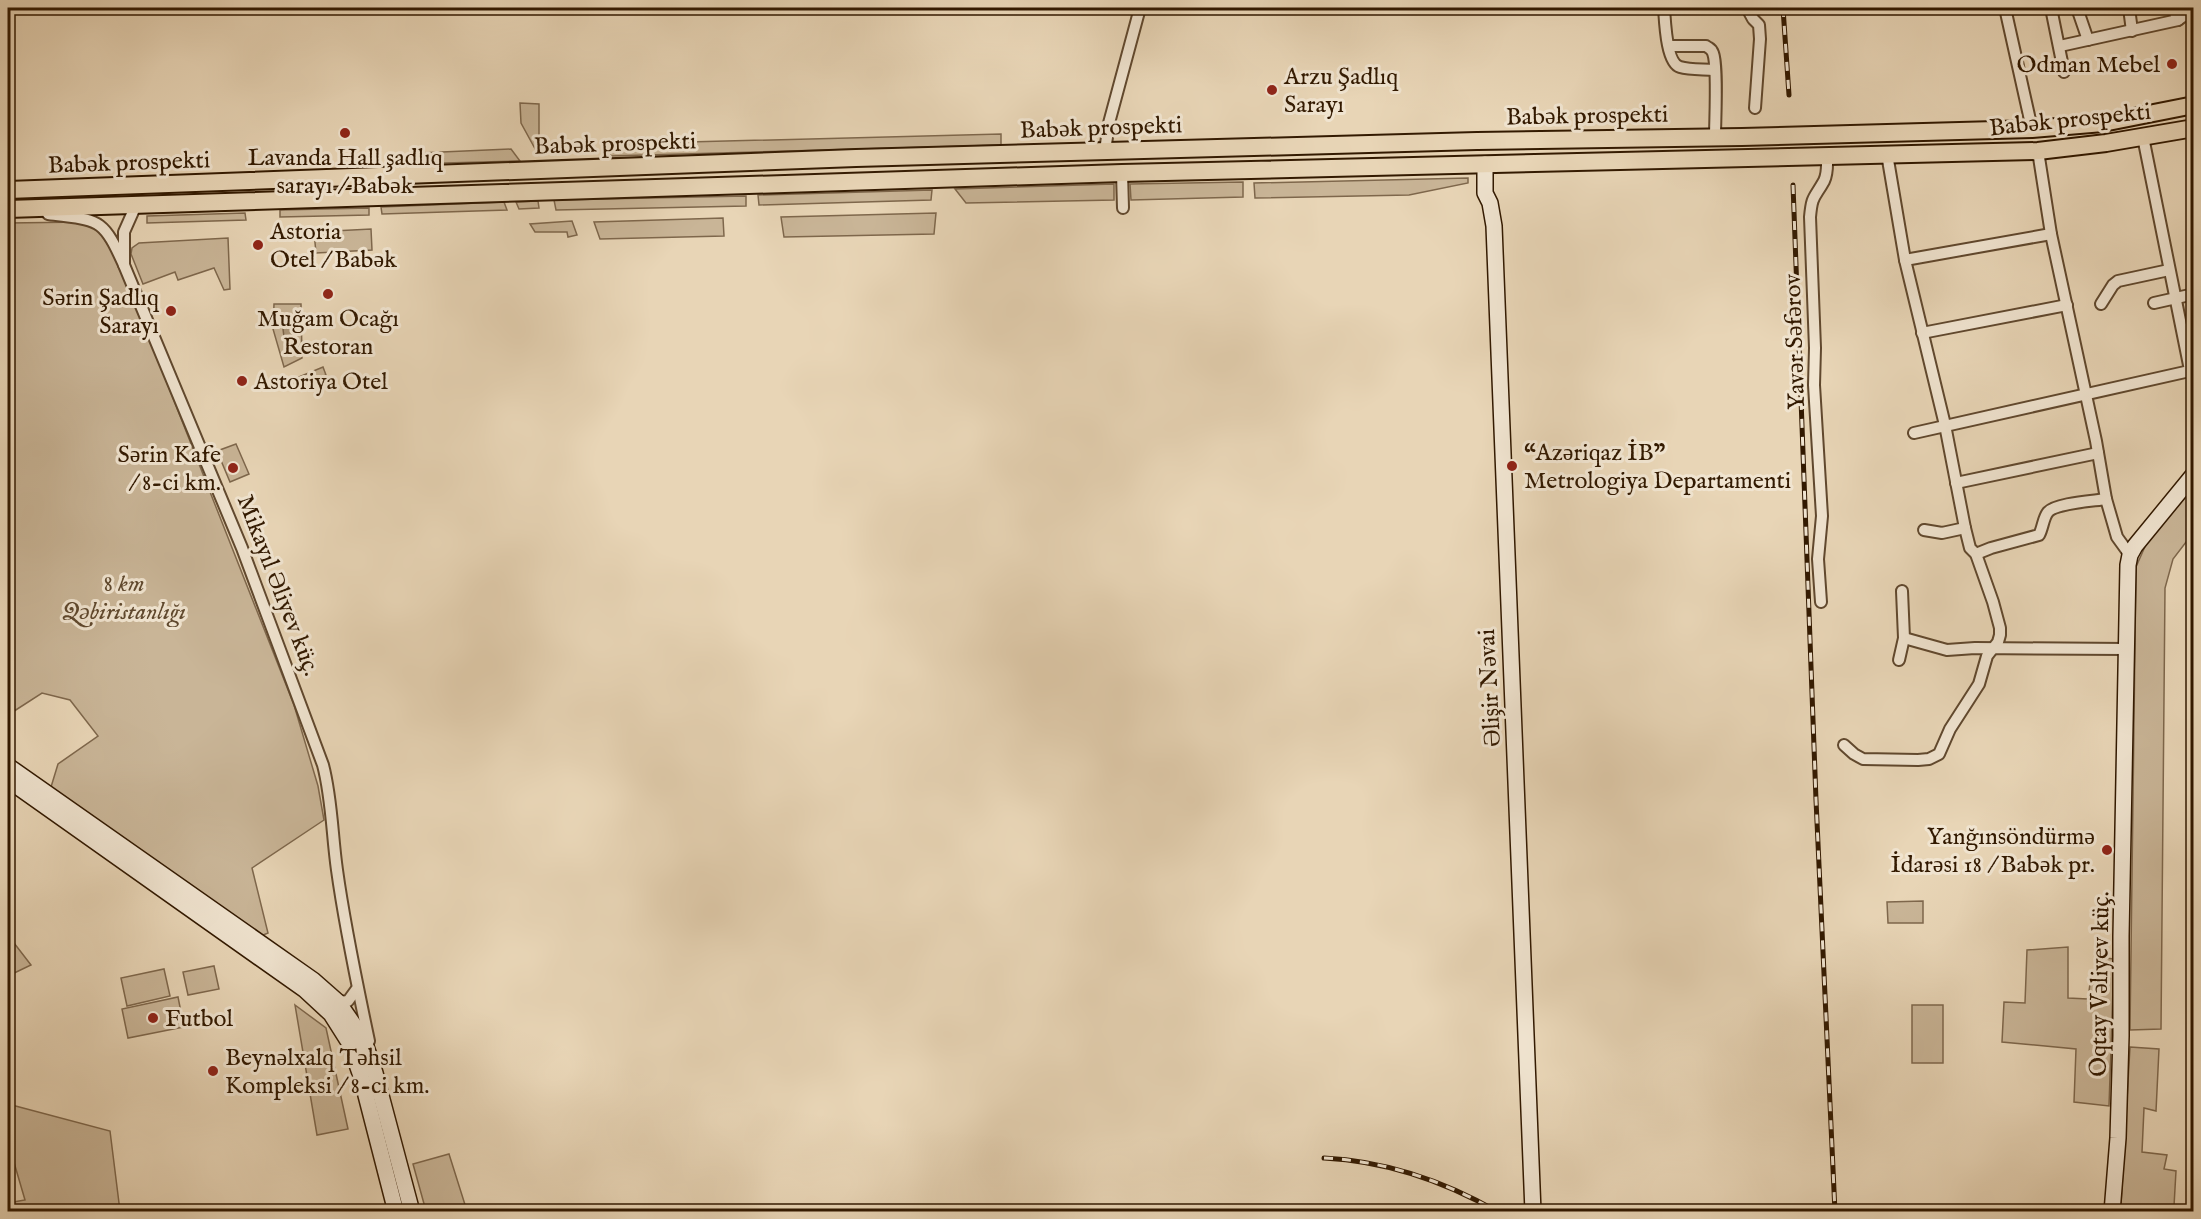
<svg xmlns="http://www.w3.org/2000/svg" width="2201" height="1219" viewBox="0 0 2201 1219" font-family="'IM FELL English',serif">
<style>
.green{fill:#c9b597;stroke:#7e674c;stroke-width:1.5}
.water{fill:#aa9578;stroke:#7a6348;stroke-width:1.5}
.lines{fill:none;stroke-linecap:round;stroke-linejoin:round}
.street-casing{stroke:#60482e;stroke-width:14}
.secondary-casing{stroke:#321900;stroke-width:18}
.primary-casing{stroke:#321900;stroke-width:20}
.street{stroke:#f0e4d0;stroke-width:10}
.secondary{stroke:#f0e4d0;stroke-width:15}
.primary{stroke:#e8d5b6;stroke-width:16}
.rail-casing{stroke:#321900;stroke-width:5}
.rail{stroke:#f0e4d0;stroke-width:3;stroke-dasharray:9;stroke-linecap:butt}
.poi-dot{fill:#8f2418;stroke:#f0e4d0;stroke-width:2}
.labels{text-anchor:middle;stroke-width:6;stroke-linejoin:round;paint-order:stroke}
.poi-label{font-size:24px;fill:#321900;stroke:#f0e4d0;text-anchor:start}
.street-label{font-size:24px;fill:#321900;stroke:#f0e4d0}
.park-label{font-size:24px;font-style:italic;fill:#5f482d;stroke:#f0e4d0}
</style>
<rect width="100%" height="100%" fill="#e8d5b6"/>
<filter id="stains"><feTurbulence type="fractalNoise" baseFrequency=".00333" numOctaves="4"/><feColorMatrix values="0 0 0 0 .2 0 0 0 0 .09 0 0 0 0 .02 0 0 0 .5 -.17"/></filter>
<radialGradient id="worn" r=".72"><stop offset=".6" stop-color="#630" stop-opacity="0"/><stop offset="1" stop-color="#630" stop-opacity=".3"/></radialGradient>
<!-- green -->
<g class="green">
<polygon points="520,103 539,104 539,156 521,123"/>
<polygon points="1001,134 1001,145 610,156 611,144"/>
<polygon points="511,149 520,161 408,164 419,153"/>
<polygon points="1468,178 1468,183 1409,195 1255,198 1254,183"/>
<polygon points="1243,182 1243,197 1131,200 1130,184"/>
<polygon points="1114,184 1114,200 966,203 955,189"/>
<polygon points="932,190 931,200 759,205 758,195"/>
<polygon points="746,196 746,206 556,210 554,200"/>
<polygon points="538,201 539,208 519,209 516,202"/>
<polygon points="504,202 507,210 382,214 381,207"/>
<polygon points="369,208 369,215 280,217 280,210"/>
<polygon points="245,213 246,220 147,223 147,216"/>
<polygon points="936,213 934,234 784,237 781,217"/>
<polygon points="723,218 724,236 600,239 594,222"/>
<polygon points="572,221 577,235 568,237 567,232 535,232 530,224"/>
<polygon points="83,222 98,230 119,261 294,705 318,786 324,820 252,868 268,933 261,936 51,787 58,764 98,736 70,700 42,693 8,715 8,223"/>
<polygon points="371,229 372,250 316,253 314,232"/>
<polygon points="228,238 230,289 224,290 214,268 178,280 175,272 143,284 131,254 132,248 139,243"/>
<polygon points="274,304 301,304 302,358 284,367 273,329"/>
<polygon points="323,367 326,375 290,389 287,382"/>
<polygon points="236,444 249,474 230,482 217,451"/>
<polygon points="2193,486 2193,533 2173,559 2165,588 2161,1029 2130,1030 2136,567 2147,542"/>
<polygon points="1923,901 1923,923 1888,923 1887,902"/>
<polygon points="8,937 11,939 31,965 8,976"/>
<polygon points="2068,947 2068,998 2088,999 2091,976 2102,972 2105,958 2114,959 2109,1106 2074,1102 2076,1049 2002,1042 2004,1002 2025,1003 2027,950"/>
<polygon points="214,966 219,989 188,995 183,972"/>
<polygon points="164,969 170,996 127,1006 121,978"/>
<polygon points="178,997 184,1027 128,1038 122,1009"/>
<polygon points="295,1005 326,1028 348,1129 317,1135"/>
<rect x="1912" y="1005" width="31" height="58"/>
<polygon points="2130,1047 2159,1049 2156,1111 2144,1108 2142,1152 2167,1155 2164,1169 2176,1171 2174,1206 2121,1205"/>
<polygon points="8,1104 110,1131 120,1211 8,1211 8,1203 25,1200 8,1142"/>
<polygon points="449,1154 467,1211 426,1211 413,1164"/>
</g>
<!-- water -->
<polygon class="water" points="291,320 293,344 285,345 282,321"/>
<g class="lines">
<defs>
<g id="street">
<path d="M1664 8C1665 20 1666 63 1680 67 1690 70 1704 69 1714 70"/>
<polyline points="1747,8 1753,19 1759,25 1760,39 1755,108"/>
<polyline points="2005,8 2032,129"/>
<polyline points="2051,8 2064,72"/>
<polyline points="2077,8 2088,40"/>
<polyline points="2129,8 2132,31"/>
<polyline points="2173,8 2178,20"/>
<path d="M1669 46H1706C1710 49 1711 48 1713 53 1718 66 1715 120 1715 137"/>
<polyline points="2060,46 2178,20 2194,9"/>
<polyline points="2143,137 2190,370"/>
<polyline points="1105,151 1109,123 1140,8"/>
<polyline points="2038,151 2051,234 2096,441 2106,499 2117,537 2130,555"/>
<polyline points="1122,173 1123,208"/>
<path d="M48 214C99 221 102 216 124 265V232L136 205"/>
<polyline points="1905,260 2051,234"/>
<path d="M124 265 242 548 323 765C332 799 332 835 337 870 345 928 357 984 369 1041"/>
<polyline points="2154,303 2194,294"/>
<polyline points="2101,304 2113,285 2118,281 2169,270"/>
<polyline points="1922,333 2067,305"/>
<polyline points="1914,433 2194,370"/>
<polyline points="1956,483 2098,453"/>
<polyline points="1924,530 1942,533 1965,528"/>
<path d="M1976 554 1991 548 2039 535C2043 528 2043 518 2048 512 2056 503 2094 501 2106 499"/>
<path d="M1821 602 1818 559 1822 516 1814 385 1815 348 1810 217C1812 195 1814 199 1824 181 1828 173 1827 164 1827 156"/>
<polyline points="1904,638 1947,650 1975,648 2127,649"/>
<polyline points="1899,660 1904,638 1902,591"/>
<polyline points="1844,745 1854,754 1863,759 1918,760 1929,759 1939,754 1950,729 1979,684 1987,656 1998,642 2000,635 2000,628 1993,602 1976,554 1970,548 1965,528 1945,425 1905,260 1887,154"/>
<polyline points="338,1002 348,1001 356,990"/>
</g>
<g id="secondary">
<polyline points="1485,164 1485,193 1490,203 1494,226 1533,1212"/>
<polyline points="8,766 313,980 338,1002 363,1038 375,1073 412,1212"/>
<polyline points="8,780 305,990 331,1014 350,1044 361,1076 396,1212"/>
<polyline points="2112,1212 2118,1138 2121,1036 2121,936 2128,565 2130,555 2135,546 2194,474"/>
</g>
<g id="primary">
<polyline points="8,190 856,158 1477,141 1742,137 2032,129 2103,123 2194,105"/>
<polyline points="8,209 1122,173 2038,151 2106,143 2194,128"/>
</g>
</defs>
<!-- street casing -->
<use href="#street" class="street-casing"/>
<!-- secondary casing -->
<use href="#secondary" class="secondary-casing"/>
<!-- primary casing -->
<use href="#primary" class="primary-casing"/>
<!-- street -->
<use href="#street" class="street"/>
<!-- secondary -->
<use href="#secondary" class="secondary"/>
<!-- primary -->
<use href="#primary" class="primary"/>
<defs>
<g id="rail">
<polyline points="1783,8 1789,95"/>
<polyline points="1793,185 1816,800 1835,1212"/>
<path d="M1324 1158C1386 1161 1444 1181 1498 1212"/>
</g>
</defs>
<!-- rail casing -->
<use href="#rail" class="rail-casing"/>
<!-- rail -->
<use href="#rail" class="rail"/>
</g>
<!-- markers -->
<g class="poi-dot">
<circle cx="2172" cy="64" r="6"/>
<circle cx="1272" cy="90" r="6"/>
<circle cx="345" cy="133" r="6"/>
<circle cx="258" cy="245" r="6"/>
<circle cx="328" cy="294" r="6"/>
<circle cx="171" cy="311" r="6"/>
<circle cx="242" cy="381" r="6"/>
<circle cx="1512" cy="466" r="6"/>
<circle cx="233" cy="468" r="6"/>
<circle cx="2107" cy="850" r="6"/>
<circle cx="153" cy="1018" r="6"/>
<circle cx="213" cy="1071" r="6"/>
</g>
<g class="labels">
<!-- poi labels -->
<g class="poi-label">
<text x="2160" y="72" text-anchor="end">Odman Mebel</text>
<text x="1284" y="84">Arzu Şadlıq<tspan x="1284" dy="28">Sarayı</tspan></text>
<text x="345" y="165" text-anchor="middle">Lavanda Hall şadlıq<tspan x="345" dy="28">sarayı / Babək</tspan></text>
<text x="270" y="239">Astoria<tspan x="270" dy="28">Otel / Babək</tspan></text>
<text x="159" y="305" text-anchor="end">Sərin Şadlıq<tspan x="159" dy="28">Sarayı</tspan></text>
<text x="328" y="326" text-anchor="middle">Muğam Ocağı<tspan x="328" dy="28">Restoran</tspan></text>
<text x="254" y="389">Astoriya Otel</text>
<text x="1524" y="460">“Azəriqaz İB”<tspan x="1524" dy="28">Metrologiya Departamenti</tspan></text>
<text x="221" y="462" text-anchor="end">Sərin Kafe<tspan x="221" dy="28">/ 8-ci km.</tspan></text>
<text x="2095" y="844" text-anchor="end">Yanğınsöndürmə<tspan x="2095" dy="28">İdarəsi 18 / Babək pr.</tspan></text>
<text x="165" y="1026">Futbol</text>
<text x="225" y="1065">Beynəlxalq Təhsil<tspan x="225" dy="28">Kompleksi / 8-ci km.</tspan></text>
</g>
<!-- street labels -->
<g class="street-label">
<text transform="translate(1587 115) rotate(-1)" y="8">Babək prospekti</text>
<text transform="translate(2070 119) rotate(-6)" y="8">Babək prospekti</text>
<text transform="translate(1101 127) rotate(-2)" y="8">Babək prospekti</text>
<text transform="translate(615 143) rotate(-2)" y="8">Babək prospekti</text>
<text transform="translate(129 162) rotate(-2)" y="8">Babək prospekti</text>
<text transform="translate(1794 342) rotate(-92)" y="8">Yavər Səfərov</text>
<text transform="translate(279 585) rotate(69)" y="8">Mikayıl Əliyev küç.</text>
<text transform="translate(1489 688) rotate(-93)" y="8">Əlişir Nəvai</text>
<text transform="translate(2099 984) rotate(-89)" y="8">Oqtay Vəliyev küç.</text>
</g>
<!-- park labels -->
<g class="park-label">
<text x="124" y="591">8 km<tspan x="124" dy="28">Qəbiristanlığı</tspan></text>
</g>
</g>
<!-- margin -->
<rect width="2201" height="1219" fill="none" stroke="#e8d5b6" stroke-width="30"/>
<rect x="9" y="9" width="2183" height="1201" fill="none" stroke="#321900" stroke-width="3"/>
<rect x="15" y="15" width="2171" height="1189" fill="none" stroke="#321900" stroke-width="1.5"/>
<rect width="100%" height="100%" filter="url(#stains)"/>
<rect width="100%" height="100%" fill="url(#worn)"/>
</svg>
